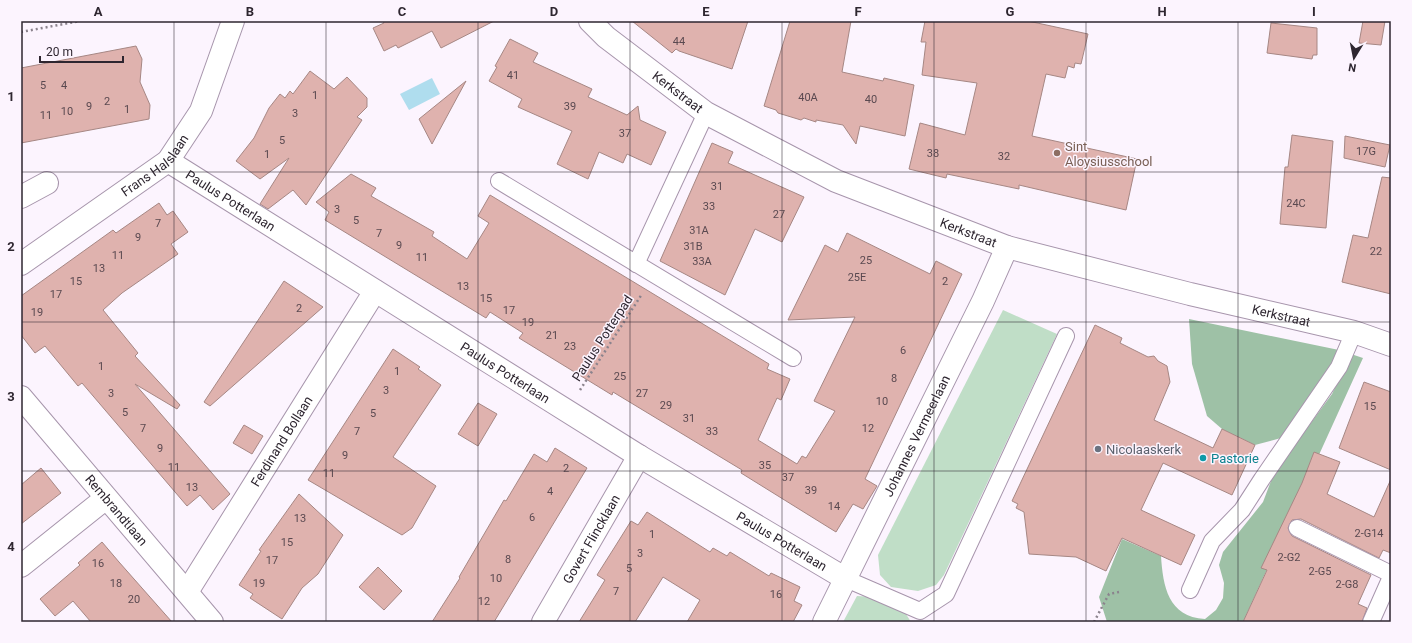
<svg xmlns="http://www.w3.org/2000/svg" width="1412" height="643" viewBox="0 0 1412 643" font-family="Roboto,sans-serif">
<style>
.green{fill:#c0dec7}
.forest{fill:#9ec1a6}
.water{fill:#afddee}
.building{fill:#dfb2ae;stroke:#a68784}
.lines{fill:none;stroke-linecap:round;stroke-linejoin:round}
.lane-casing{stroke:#a795ac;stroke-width:18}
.street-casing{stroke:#a795ac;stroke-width:24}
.path{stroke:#8b838d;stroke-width:2.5;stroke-dasharray:2 3;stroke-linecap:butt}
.lane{stroke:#fff;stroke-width:16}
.street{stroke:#fff;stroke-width:22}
.grid{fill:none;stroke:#2e2630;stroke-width:1;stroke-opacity:0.55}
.education-dot{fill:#8d6e63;stroke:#fcf4fe;stroke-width:1.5}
.worship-dot{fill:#6b7280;stroke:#fcf4fe;stroke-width:1.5}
.culture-dot{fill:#0f9aa8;stroke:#fcf4fe;stroke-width:1.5}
.labels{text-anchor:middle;stroke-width:3;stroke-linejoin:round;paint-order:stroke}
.number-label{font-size:11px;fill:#5a4950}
.street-label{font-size:13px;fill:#2e2630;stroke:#fcf4fe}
.education-label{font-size:13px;fill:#785e54;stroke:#fcf4fe;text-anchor:start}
.worship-label{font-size:13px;fill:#5b616d;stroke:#fcf4fe;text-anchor:start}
.culture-label{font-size:13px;fill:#0d838f;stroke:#fcf4fe;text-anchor:start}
.neatline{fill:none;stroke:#2e2630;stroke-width:1.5}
.grid-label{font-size:13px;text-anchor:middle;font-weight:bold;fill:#2e2630}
</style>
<rect width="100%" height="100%" fill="#fcf4fe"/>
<!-- green -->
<g class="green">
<polygon points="1003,310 1057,334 944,575 936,585 918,591 891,587 880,575 878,555"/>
<polygon points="857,596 876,597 906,614 911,622 843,622"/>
</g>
<!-- forest -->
<g class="forest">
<polygon points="1189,319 1339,350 1314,396 1281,438 1255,445 1222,429 1207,416 1192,364"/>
<path d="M1351 354 1363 358 1243 622H1107L1099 597 1122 539 1161 556C1163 586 1168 617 1205 619L1216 610 1223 598 1224 583 1219 565 1223 552 1263 502 1271 481 1274 467 1291 450 1332 394Z"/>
</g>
<!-- water -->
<polygon class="water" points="432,78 440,94 409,110 400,94"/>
<!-- building -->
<g class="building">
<polygon points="383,21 494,21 441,48 432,31 398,48 396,45 384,51 373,28 384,23"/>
<polygon points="632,21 748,21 732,69 679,51 676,49 672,53"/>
<polygon points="790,21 851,21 842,72 883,81 884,78 914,85 905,136 860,126 856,144 843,125 816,120 816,122 804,118 801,120 778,113 776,110 764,106"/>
<polygon points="925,21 1028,21 1088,34 1081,64 1075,63 1074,68 1068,66 1065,78 1046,74 1032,136 1137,159 1126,210 1019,185 1019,189 947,174 946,178 909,169 920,123 965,135 977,83 922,75 926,42 921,42"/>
<polygon points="1363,21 1385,21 1381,45 1359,43"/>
<polygon points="1271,23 1317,28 1317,55 1313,55 1312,59 1267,53"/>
<polygon points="510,39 538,53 533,62 592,89 588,97 627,115 638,106 640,120 666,132 651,165 627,154 623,163 599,152 588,179 557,164 572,131 518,107 522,99 489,81 497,67 495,66"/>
<polygon points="136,46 142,59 140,82 150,105 149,119 21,143 21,68"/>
<polygon points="310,71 334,89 347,77 367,98 367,107 357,117 362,120 306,205 293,190 268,209 260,204 289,158 260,179 236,161 254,138 269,108 280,94 285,98 290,91 293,94"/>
<polygon points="466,81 432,144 419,119"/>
<polygon points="1292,135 1333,141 1326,228 1280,224 1285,167 1288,167"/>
<polygon points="1345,136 1390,145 1385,167 1344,158"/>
<polygon points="712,143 733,152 728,163 804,197 782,242 755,229 725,295 660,261"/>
<polygon points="351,174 376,188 371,196 434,232 432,236 467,259 489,223 478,216 490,195 769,364 767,369 790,379 781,400 777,398 758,440 797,464 802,456 806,458 835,411 814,401 855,317 788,320 825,245 838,252 847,233 930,274 936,261 962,274 865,479 877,486 863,509 853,504 836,532 741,473 742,470 613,392 612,395 519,338 523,333 490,312 486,318 325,220 329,212 316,202"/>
<polygon points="1382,177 1391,178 1391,294 1342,282 1353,235 1368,238"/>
<polygon points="159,203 167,215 173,211 188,232 171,244 178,254 122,293 103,310 138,353 135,356 180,405 177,409 135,384 230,494 213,510 200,495 187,506 82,383 78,386 45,346 35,353 21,335 21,296 113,230 116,233"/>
<polygon points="284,281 323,307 210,406 204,402"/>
<polygon points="1095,325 1122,338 1120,343 1148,357 1154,356 1158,361 1167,366 1170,382 1154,420 1213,448 1222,429 1255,445 1232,495 1163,463 1141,510 1195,535 1181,565 1122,538 1106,571 1076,557 1029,554 1024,512 1016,508 1018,504 1012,501"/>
<polygon points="393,349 420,367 418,369 441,385 393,457 436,486 412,528 402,535 308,480"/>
<polygon points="1364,382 1391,392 1391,470 1339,448"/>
<polygon points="478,403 497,414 478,446 458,434"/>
<polygon points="244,425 263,436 252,454 233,443"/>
<polygon points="555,448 587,468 494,622 432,622 460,578 459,577 504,500 506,501 534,454 547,462"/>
<polygon points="1314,452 1340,462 1327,494 1374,517 1391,479 1391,553 1383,550 1379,558 1301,519 1292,520 1288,528 1292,536 1371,575 1358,604 1367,608 1362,622 1243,622 1267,570 1261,568 1302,483"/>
<polygon points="41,468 61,493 21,524 21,485"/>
<polygon points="299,494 343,535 318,574 302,588 282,619 250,598 253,594 239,585 261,551 259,550"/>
<polygon points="647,512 710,552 713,548 727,556 730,552 769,576 771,573 800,587 794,601 802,605 793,622 687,622 700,600 663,577 635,622 579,622 605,580 597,575 616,545 631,521 638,525"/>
<polygon points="102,542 119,562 172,622 91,622 73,601 55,616 40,599 80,565 78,563"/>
<polygon points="378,567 402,591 384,610 359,587"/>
</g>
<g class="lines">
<defs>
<g id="lane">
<polyline points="499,181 793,358"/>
<polyline points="636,264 706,113"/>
<polyline points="1297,528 1391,574"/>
<polyline points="846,579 920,611 946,594 1066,336"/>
<polyline points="1190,590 1212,541 1242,510 1262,479 1339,367 1354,332"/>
<polyline points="1371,622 1391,577"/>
</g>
<g id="street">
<path id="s1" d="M590 21 606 37 706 113 836 181 1007 247 1190 294 1354 332 1391 345"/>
<path id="s2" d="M168 161 639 456 846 579"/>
<polyline points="21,197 47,183"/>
<path id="s3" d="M21 264 168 161 201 111 233 21"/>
<path id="s4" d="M21 397 212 622"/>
<polyline points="21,566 106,498"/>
<path id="s5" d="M187 592 375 291"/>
<path id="s6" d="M543 622 639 456"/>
<path id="s7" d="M824 622 983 301 1007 247"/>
</g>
</defs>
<!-- lane casing -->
<use href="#lane" class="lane-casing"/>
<!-- street casing -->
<use href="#street" class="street-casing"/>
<!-- path -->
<g class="path">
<polyline points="21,32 80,21"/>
<polyline points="580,390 642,294"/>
<polyline points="1094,622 1109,594 1119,592"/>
</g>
<!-- lane -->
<use href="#lane" class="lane"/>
<!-- street -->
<use href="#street" class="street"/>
</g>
<!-- grid -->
<path class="grid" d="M174 21V622M326 21V622M478 21V622M630 21V622M782 21V622M934 21V622M1086 21V622M1238 21V622M21 172H1391M21 322H1391M21 471H1391"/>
<!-- markers -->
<circle class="education-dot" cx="1057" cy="153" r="4"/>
<circle class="worship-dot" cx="1098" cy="449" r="4"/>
<circle class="culture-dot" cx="1203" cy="458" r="4"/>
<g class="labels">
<!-- number labels -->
<g class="number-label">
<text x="679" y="45">44</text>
<text x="513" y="79">41</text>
<text x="43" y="89">5</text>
<text x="64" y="89">4</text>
<text x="315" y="99">1</text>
<text x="808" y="101">40A</text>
<text x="871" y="103">40</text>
<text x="107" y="105">2</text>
<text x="89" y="110">9</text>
<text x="570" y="110">39</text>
<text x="127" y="113">1</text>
<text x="67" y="115">10</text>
<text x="295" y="117">3</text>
<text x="46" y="119">11</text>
<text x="625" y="137">37</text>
<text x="282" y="144">5</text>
<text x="1366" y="155">17G</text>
<text x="933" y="157">38</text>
<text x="267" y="158">1</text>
<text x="1004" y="160">32</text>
<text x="717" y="190">31</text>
<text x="1296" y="207">24C</text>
<text x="709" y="210">33</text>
<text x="337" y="213">3</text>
<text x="779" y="218">27</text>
<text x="356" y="224">5</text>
<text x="158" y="227">7</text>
<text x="699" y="234">31A</text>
<text x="379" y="237">7</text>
<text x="138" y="241">9</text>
<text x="399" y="249">9</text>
<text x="693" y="250">31B</text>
<text x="1376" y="255">22</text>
<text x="118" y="259">11</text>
<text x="422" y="261">11</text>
<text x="866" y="264">25</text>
<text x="702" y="265">33A</text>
<text x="99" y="272">13</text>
<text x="857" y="281">25E</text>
<text x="76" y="285">15</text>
<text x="945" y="285">2</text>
<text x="463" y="290">13</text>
<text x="56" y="298">17</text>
<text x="486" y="302">15</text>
<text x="299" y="312">2</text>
<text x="509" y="314">17</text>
<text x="37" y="316">19</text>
<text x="528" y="326">19</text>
<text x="552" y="339">21</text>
<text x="570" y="350">23</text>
<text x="903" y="354">6</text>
<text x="101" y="370">1</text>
<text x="397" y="375">1</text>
<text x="620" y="380">25</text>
<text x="894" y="382">8</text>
<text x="386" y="394">3</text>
<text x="111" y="397">3</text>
<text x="642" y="397">27</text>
<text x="882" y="405">10</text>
<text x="666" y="409">29</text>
<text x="1370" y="410">15</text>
<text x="125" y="416">5</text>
<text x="373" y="417">5</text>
<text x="689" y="422">31</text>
<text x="143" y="432">7</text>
<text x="868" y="432">12</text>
<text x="357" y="435">7</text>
<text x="712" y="435">33</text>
<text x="160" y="452">9</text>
<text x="345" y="459">9</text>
<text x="765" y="469">35</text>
<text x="174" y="471">11</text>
<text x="566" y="472">2</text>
<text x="329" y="477">11</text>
<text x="788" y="481">37</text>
<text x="192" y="491">13</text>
<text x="811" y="494">39</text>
<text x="550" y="495">4</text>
<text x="834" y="510">14</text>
<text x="532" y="521">6</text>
<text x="300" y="522">13</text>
<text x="1369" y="537">2-G14</text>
<text x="652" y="538">1</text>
<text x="287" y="546">15</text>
<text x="640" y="557">3</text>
<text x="1289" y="561">2-G2</text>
<text x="508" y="563">8</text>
<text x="272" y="564">17</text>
<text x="98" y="567">16</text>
<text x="629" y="572">5</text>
<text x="1320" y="575">2-G5</text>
<text x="496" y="582">10</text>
<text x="116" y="587">18</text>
<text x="259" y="587">19</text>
<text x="1347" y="588">2-G8</text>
<text x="616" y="595">7</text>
<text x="776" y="598">16</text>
<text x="134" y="603">20</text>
<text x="484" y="605">12</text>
</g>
<!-- street labels -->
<g class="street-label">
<text dy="5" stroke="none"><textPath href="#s1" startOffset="113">Kerkstraat</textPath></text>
<text dy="5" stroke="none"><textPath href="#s3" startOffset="167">Frans Halslaan</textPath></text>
<text dy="5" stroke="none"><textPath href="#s2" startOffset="74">Paulus Potterlaan</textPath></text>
<text dy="5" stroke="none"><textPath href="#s1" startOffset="437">Kerkstraat</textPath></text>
<text dy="5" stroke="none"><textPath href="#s1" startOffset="761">Kerkstraat</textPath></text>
<text transform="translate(602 338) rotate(-57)" y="5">Paulus Potterpad</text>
<text dy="5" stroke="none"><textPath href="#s2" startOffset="398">Paulus Potterlaan</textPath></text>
<text dy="5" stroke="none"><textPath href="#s7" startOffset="208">Johannes Vermeerlaan</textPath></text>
<text dy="5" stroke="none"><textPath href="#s5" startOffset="178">Ferdinand Bollaan</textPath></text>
<text dy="5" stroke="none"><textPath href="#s4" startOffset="148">Rembrandtlaan</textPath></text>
<text dy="5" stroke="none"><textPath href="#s6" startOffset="96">Govert Flincklaan</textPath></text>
<text dy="5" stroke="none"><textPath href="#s2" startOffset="722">Paulus Potterlaan</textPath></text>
</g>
<!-- education labels -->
<g class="education-label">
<text x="1065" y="151">Sint<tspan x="1065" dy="15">Aloysiusschool</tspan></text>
</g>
<!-- worship labels -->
<g class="worship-label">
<text x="1106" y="454">Nicolaaskerk</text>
</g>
<!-- culture labels -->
<g class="culture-label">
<text x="1211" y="463">Pastorie</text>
</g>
</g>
<!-- border -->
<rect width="1412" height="643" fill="none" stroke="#fcf4fe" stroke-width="44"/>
<!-- north arrow -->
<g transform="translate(1354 58) rotate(190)" stroke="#fcf4fe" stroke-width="3" paint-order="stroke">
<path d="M0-3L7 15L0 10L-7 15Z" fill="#2e2630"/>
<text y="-6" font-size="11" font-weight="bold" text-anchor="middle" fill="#2e2630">N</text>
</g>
<!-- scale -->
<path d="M40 56v6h83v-6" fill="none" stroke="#2e2630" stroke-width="2"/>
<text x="46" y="56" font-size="12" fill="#2e2630" stroke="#fcf4fe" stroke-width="3" paint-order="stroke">20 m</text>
<rect x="22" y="22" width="1368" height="599" class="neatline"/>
<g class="grid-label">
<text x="98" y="16">A</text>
<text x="250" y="16">B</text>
<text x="402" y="16">C</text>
<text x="554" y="16">D</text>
<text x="706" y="16">E</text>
<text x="858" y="16">F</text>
<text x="1010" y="16">G</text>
<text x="1162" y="16">H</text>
<text x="1314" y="16">I</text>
<text x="11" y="101">1</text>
<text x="11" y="251">2</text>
<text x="11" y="401">3</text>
<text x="11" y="551">4</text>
</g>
</svg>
